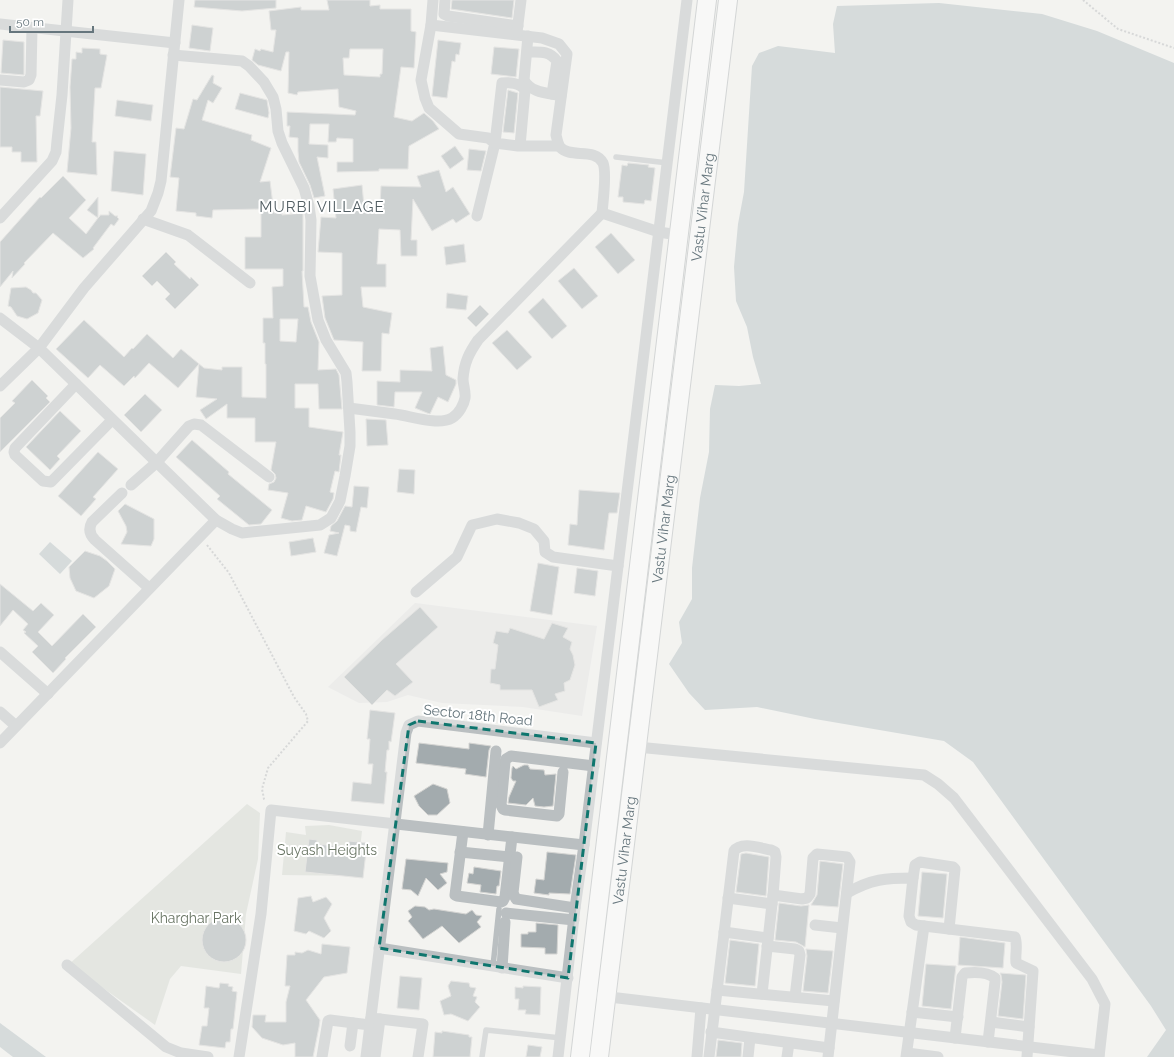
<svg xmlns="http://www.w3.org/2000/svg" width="1174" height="1057" viewBox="0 0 1174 1057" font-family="Raleway,sans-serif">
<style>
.built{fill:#e4e4e3}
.green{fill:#d3d8cf}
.water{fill:#b3bfc1}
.building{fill:#a3abae;stroke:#d4d4d2;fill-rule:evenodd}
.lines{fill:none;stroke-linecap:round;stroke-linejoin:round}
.primary-casing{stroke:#aeb3b5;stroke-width:20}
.path{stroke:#b6b9ba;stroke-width:2;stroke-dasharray:2 2;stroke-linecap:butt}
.lane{stroke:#babfc1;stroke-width:5.5}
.street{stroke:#babfc1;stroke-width:11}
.primary{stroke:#fff;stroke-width:18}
.marked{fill:none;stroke:#0f766e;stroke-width:3;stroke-dasharray:8 5;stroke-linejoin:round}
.labels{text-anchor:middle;stroke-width:4;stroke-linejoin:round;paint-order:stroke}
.street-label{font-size:14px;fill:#66767d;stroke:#fff}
.park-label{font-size:14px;fill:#697564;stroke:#fff}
.neighbourhood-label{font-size:15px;letter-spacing:1px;fill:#525e63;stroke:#fff}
</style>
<rect width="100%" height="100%" fill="#f3f3f0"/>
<!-- built -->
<polygon class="built" points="415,603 597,626 582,716 523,707 442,703 408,695 387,702 359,703 328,687"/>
<!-- green -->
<g class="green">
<polygon points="247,804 260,813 258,859 246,914 241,974 181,966 170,979 155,1025 103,988 67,966"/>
<polygon points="329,825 362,831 357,876 282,875 286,832 306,835 305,826"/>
</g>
<!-- water -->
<g class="water">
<polygon points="939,3 1042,14 1097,31 1174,63 1174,1057 1147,1057 1166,1030 1151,1006 973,762 944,741 815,719 757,707 705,710 689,693 669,664 682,643 679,622 692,599 692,568 700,498 709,452 710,409 715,385 739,386 761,384 753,357 747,327 736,301 734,267 738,224 744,192 752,66 759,53 778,46 835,53 833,24 837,6"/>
<polygon points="50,542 72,561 60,574 39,554"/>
<polygon points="0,1023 46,1057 13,1057 0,1047"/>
</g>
<!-- building -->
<g class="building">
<polygon points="195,0 276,0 276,8 242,11 194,7"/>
<path d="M327 0H370V6L380 5V9H411V31L416 32 414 68 401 67 394 117 412 121 424 113 433 121 439 129 409 146 408 169H379V171L337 172V162H353V139L337 138 336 142H328L329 124H310L309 144 328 145V158L317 157 325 196 314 198 310 185 299 162 298 151V138L289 137 290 126H287V112L355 115 356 111 339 107 338 89 298 92 297 95 288 93 289 52H286L281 71 258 65 252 60 255 49 260 51 261 49 273 52 276 30H271L269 11 301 7V10H329ZM350 49H383L382 74H380V77L344 75 343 58H349Z"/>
<polygon points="452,0 514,0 512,18 451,9"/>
<polygon points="192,25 213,28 210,51 189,48"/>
<polygon points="3,40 24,42 24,75 1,73"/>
<polygon points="438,40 461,43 459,55 456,54 455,62 452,61 447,98 432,96"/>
<polygon points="494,47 519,49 516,77 491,74"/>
<polygon points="82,48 100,49 100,54 107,55 101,88 95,88 92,142 96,142 97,175 67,172 71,128 70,87 72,59 76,59 76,52 82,53"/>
<path d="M212 75 214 76 213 83 222 88 213 103 208 100 202 120 252 135 251 140 271 148 260 182 270 181 274 213H282V215L303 213V271H302L304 307H308L311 322 319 342 318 370 336 369 339 375 342 409H319L318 384H295V408H309V427L343 432 339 455H341L339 472 335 471 330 492 334 493 333 499 326 512 306 506 302 520 292 521 281 518 288 493 268 490 269 484 274 482 276 478 275 474 271 470 276 442H255V418H227V404L206 419 200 410 217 399 196 397 199 364 178 388 149 363 135 378 134 376 124 386 100 365 88 378 56 349 84 320 124 357 132 348 133 349 147 334 173 358 181 349 204 368 222 370V367H242V397L266 398V364H265V343H263V318H273L272 287 283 286V269H245V237H261V209L213 210 212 218 196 216V213L176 211 179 178 170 177 176 128 184 129 193 99 197 100ZM280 319H298L296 342 280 341Z"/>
<polygon points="0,87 43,91 40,116 36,116 37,162 21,162 21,152 12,152 12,147 0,147"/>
<polygon points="508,90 518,93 514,133 503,132"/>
<polygon points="240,93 267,100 269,113 268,118 235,109"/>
<polygon points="117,100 153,105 151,121 115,116"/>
<polygon points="455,146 464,159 450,169 441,156"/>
<polygon points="469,149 486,151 481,171 467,170"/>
<polygon points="114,151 146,154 143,195 111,191"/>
<polygon points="628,163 649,165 648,167 655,168 651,201 645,200 644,204 623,202 623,197 618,197 622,165 627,166"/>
<polygon points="439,170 446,192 453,187 470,214 456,223 453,219 432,231 413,199 411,240 417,240 417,256 401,256 400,230 379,229 377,264 386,264 386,287 361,287 363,307 392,313 389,334 382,333 381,371 362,371 363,342 334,340 325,318 322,296 342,295 342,253 318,252 321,217 336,218 333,189 362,185 364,206 380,206 381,186 421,187 417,176"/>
<polygon points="63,176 86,200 69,218 86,234 98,218 87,210 98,197 98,218 100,216 100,215 109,215 109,211 115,216 118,216 117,217 119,219 114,226 111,224 93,248 94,249 83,258 53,233 24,263 25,264 12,278 13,271 0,287 0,242 40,197 41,198"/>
<polygon points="611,233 635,260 618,274 595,247"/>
<polygon points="464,244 466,262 446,265 444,247"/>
<polygon points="166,252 176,262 174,264 190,279 191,277 199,285 175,309 165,299 170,294 157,281 152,286 142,276"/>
<polygon points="574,268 598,296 582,309 558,281"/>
<polygon points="26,287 31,290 33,293 36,293 42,300 38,313 27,319 17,316 11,307 8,306 11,288"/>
<polygon points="447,293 468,296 466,310 446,308"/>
<polygon points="543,298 567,326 552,339 528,312"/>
<polygon points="480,305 489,314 476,327 467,318"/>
<polygon points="507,330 532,357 517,370 492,343"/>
<polygon points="443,346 446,375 456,380 456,384 448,402 438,397 430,414 427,413 415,408 422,392 395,392 394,407 377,405 377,381 400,382 400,370 432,371 430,348"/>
<polygon points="32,380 48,396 46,398 50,402 0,452 0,418 15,403 12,401"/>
<polygon points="145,394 162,410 141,432 124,415"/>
<polygon points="60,411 81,431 57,456 60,459 50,470 26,447"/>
<polygon points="366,419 386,420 388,445 367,446"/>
<polygon points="192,440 229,472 228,474 272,510 261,524 249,525 217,499 220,496 176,457"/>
<polygon points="98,452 118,469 93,497 96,499 81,516 58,496"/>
<polygon points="399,469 415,470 414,494 397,492"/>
<polygon points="354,486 369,487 367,508 361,507 356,532 350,531 350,526 345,525 337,556 324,553 329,535 339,533 330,531 331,526 337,521 345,506 352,507"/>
<polygon points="579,490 620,493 617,513 609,513 604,550 568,545 570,524 577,525"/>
<polygon points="125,504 154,519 154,539 151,546 121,544 127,532 126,526 118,511"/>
<polygon points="313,538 316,552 291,556 289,542"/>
<polygon points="85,551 100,556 107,561 115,569 109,586 94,598 76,591 70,578 69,567"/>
<polygon points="538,563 559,567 552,615 530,611"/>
<polygon points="577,568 598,571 595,596 574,593"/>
<polygon points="0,584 33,611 41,603 54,615 38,632 52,646 83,614 96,627 65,658 66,659 53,673 32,652 38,646 24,633 26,632 23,630 28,624 13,610 0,626"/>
<polygon points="420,607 438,627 396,664 413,682 395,696 387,690 372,705 344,677 382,640"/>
<polygon points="552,623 568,628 563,637 572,642 570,649 573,655 575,665 570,680 564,683 565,691 555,694 558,700 539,707 532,690 500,690 500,685 490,683 491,669 495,669 498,645 493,643 496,631 508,633 510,628 544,639"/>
<polygon points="370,710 395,713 391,742 389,741 389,750 387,750 385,772 387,772 384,804 351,801 353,782 371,784 373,764 368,764 370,739 367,739"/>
<polygon points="419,743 469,749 469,743 491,746 489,750 486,777 465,774 466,769 416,763"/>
<polygon points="524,765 528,765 530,769 544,770 545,775 556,774 553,806 544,807 535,806 533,798 526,805 508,803 509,797 516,781 513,781 511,778 512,768 513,766 516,769"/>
<polygon points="433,784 447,789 450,803 437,815 428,815 419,806 414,796"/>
<polygon points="309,839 317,840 317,844 336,846 336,845 348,846 349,841 367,843 363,878 305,872"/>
<polygon points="547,852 576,855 570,894 549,893 549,895 534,893 536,879 544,880"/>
<polygon points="746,853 769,857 766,896 736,892 741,854"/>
<polygon points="406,859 448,863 447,872 440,874 447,883 438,890 426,878 418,896 411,890 402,889"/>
<polygon points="820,861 843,864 838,907 811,905 817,895"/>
<polygon points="474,867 501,871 499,886 497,886 496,894 480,892 481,885 467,883 469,873 473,874"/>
<polygon points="922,872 947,874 943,918 918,916"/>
<polygon points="311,896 313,902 326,897 332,904 324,918 331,931 324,938 309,931 306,934 294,931 298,898"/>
<polygon points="779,903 801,906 809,905 805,947 796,942 775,940"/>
<polygon points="415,906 425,907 429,910 434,909 466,914 472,910 476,915 482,916 477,922 481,927 459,943 442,926 423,939 408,921 412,917 408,911"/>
<circle cx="224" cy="940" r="22"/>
<polygon points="536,923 558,925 557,954 545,954 545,948 521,947 521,934 528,934 528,932 536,932"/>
<polygon points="960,937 1005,943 1003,968 958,965"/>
<polygon points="730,940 759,944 755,986 725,983"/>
<polygon points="322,944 350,947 347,973 324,977 306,1000 320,1020 319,1027 313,1057 295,1057 295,1043 283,1045 262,1038 252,1027 253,1015 266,1015 265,1022 286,1022 286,1002 290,986 285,986 287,955 295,955 295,952 302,953 308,950 321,954"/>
<polygon points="806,949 833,951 828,993 803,991 807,956"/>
<polygon points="926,964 956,966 951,1009 922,1006"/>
<polygon points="1000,973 1026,975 1023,1019 998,1016 1002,982 1001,975"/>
<polygon points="400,976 422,978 419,1010 397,1008"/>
<polygon points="451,981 469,983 470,987 476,988 473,996 477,997 475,1002 480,1007 468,1021 451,1014 444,1015 440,1001 451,996 448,986"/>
<polygon points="220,983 229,984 228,986 233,987 232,991 237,992 233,1029 231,1029 230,1042 226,1042 225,1048 199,1045 202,1026 207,1026 209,1008 204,1008 206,986 219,988"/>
<polygon points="523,986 541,987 540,1015 525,1014 526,1010 518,1010 519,999 515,999 515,987 523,988"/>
<polygon points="442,1031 469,1035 469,1037 472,1037 470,1057 433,1057 435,1032 442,1033"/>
<polygon points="718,1040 742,1043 741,1057 716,1057"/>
<polygon points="528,1045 542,1047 540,1057 526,1057"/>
</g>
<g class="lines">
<defs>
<g id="primary">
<polyline points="580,1057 707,0"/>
<path id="s1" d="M599 1057 728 0"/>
</g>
</defs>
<!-- primary casing -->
<use href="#primary" class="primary-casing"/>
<!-- path -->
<g class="path">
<polyline points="1083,0 1118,29 1174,48"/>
<polyline points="207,545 229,573 294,697 306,714 308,721 268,768 262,789 264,799 265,801"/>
</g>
<!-- lane -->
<g class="lane">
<polyline points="616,157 668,163"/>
<polyline points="493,966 499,909"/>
<polyline points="482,1057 486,1030 561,1038"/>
</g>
<!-- street -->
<g class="street">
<polyline points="433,0 431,25 421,80 425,98 429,108 459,134 488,138 495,143 477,216"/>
<polyline points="445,0 444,14 448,16 518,26"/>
<polyline points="0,24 175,43"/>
<path d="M431 25 542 38 559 44 567 54 556 135C557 139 558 144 560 147 570 159 595 147 603 163 607 172 603 202 602 213"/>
<polyline points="517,32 521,0"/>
<path d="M528 36 524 80C531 93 548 93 561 96"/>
<path d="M527 52C539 52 549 50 557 61L552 94"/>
<polyline points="0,80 24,82 29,80 31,75 32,28"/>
<path d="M520 146 525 90C520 83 509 82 502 83L495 143 518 146H559"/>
<polyline points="0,218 52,161 56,152 57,141 62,95 68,0"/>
<polyline points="143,219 188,235 250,283"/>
<polyline points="0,318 39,348 216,520 232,529 242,533 320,525 331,518 340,501 345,476 350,446 350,432 347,382 346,373 326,340 318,320 310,276 311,220 309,206 304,188 282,143 278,131 276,109 273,97 264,82 249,66 242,61 173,55"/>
<polyline points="76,384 15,448 14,452 15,455 43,481 51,482 112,420"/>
<polyline points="0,386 39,348 84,288 151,211 158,193 161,181 179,0"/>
<path d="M349 408C364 410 380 412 395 414 411 416 438 426 452 418 459 414 464 404 465 398 466 392 463 385 463 379 464 363 469 353 478 340L602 213 659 232 678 235"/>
<polyline points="131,485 156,463 189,426 194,424 201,425 269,477"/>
<path d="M122 493 92 522C88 529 90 535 95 540L149 588"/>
<polyline points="416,592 457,557 472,525 497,519 519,523 534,529 544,541 545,552 553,557 618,566"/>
<polyline points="0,652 48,694"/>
<polyline points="0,712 16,726"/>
<polyline points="0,743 216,520"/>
<polyline points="637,747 924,775 938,784 954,798 1092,979 1105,1004 1099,1057"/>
<polyline points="563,772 559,814 557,816 505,810 503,809 501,805 505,762 506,759 511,756 594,766"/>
<polyline points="463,832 455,895 457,896 501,902 503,901 505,897 512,837"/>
<polyline points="488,835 496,751"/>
<polyline points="460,852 510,857"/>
<polyline points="517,857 513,893 516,899 575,908"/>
<polyline points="913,878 915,865 920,862 953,867 955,869 949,929"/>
<path d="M847 893C871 879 886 878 913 878L909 916 911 922 916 925 924 926 906 1057"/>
<polyline points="728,898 772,904"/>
<polyline points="506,913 574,920"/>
<polyline points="815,925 842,928"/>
<path d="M924 926 1015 937C1018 945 1015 954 1016 963L1033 971 1027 1057"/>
<polyline points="724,932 768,938"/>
<polyline points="767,946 795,949 799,951 800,955 795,997"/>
<polyline points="379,948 568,978"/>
<polyline points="67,965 166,1047 181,1053 208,1057"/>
<polyline points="502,968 505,922"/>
<polyline points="717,990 834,1001"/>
<polyline points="762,994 773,895"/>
<polyline points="601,996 1099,1055"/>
<polyline points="912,1012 958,1017"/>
<polyline points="371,1018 423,1024 418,1057"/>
<polyline points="991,1022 1029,1027"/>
<polyline points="711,1032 829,1048"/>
<path d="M955 1038 962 977 965 973C974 972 988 972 995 978V982L988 1042"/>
<polyline points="350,1046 353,1023"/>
<polyline points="907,1053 938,1057"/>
<polyline points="239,1057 261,914 271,810 584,845"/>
<polyline points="322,1057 328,1021 330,1020 370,1025"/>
<polyline points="366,1057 406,733 409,725 418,721 596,743"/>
<polyline points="375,1057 380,1019"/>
<polyline points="558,1057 575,908 584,845 687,0"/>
<polyline points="697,1057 701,1008"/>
<path d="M709 1057 734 851C741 841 760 848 771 850L775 852 776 857 773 895 802 899 807 898 810 894 813 858 817 854 847 857 850 862 828 1057"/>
<polyline points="748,1057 750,1038"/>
<polyline points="787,1057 789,1043"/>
</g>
<!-- primary -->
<use href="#primary" class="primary"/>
</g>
<!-- marked area -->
<path d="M0 0H1174V1057H0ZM418 721 596 743 568 978 379 948 409 725Z" fill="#f3f3f0" fill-opacity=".55" fill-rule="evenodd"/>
<path class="marked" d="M418 721 596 743 568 978 379 948 409 725Z"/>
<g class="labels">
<!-- street labels -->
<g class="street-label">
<text dy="5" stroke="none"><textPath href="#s1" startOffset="856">Vastu Vihar Marg</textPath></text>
<text dy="5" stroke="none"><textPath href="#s1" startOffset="532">Vastu Vihar Marg</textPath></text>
<text transform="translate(478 715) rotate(6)" y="5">Sector 18th Road</text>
<text dy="5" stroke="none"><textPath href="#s1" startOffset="208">Vastu Vihar Marg</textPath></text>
</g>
<!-- park labels -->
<g class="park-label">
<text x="327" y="855">Suyash Heights</text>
<text x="196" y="923">Kharghar Park</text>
</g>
<!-- neighbourhood labels -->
<g class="neighbourhood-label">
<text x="322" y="212">MURBI VILLAGE</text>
</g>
</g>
<!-- scale -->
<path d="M10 26v6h83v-6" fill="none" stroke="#66767d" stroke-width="2"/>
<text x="16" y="26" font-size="12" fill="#66767d" stroke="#ffffff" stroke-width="3" paint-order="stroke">50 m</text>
</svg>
